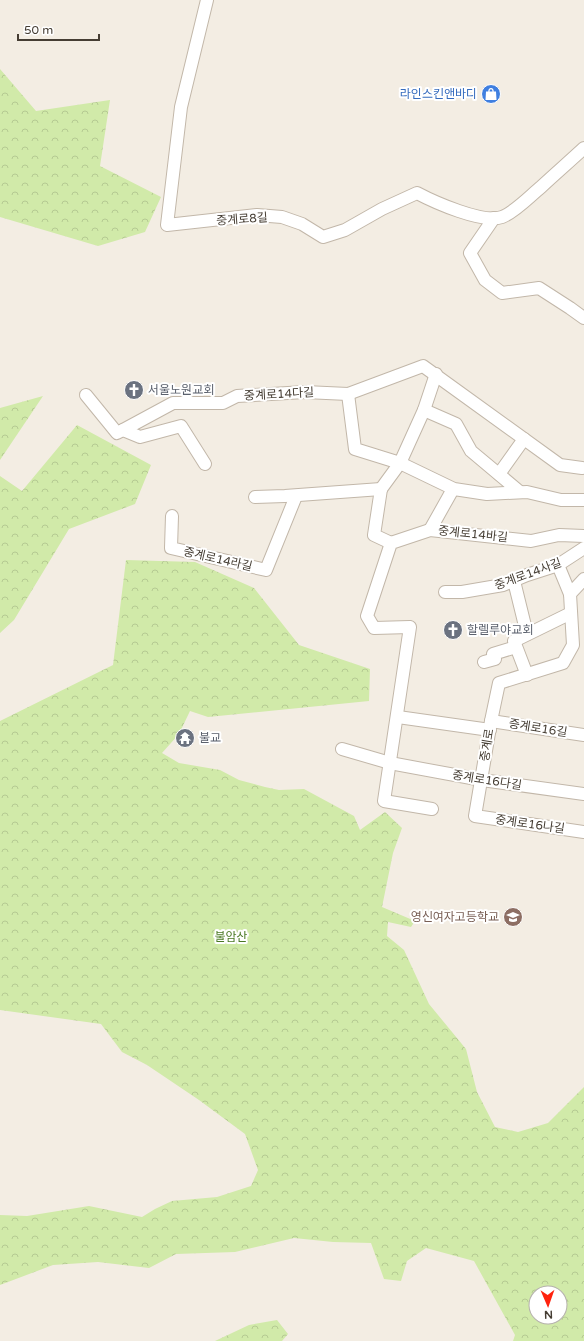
<svg xmlns="http://www.w3.org/2000/svg" width="584" height="1341" viewBox="0 0 584 1341" font-family="'Varela Round','Noto Sans KR',sans-serif">
<style>
.forest{fill:url(#forest-crowns);fill-rule:evenodd}
.lines{fill:none;stroke-linecap:round;stroke-linejoin:round}
.street-casing{stroke:#c2b7a9;stroke-width:14}
.street{stroke:#fff;stroke-width:12}
.labels{text-anchor:middle;stroke-width:4;stroke-linejoin:round;paint-order:stroke}
.shop-label{font-size:12px;fill:#366cbe;stroke:#fff;text-anchor:end}
.street-label{font-size:12px;fill:#453d33;stroke:#fff}
.worship-label{font-size:12px;fill:#5b616d;stroke:#fff;text-anchor:start}
.education-label{font-size:12px;fill:#785e54;stroke:#fff;text-anchor:end}
.park-label{font-size:12px;fill:#4a7924;stroke:#fff}
</style>
<defs>
<pattern id="forest-crowns" width="20" height="18" patternUnits="userSpaceOnUse"><rect width="20" height="18" fill="#d1eaa9"/><path d="M2 6a3 3 0 1 1 6 0M12 15a3 3 0 1 1 6 0" fill="none" stroke="#b5ca92"/></pattern>
</defs>
<rect width="100%" height="100%" fill="#f3ede3"/>
<!-- forest -->
<g class="forest">
<polygon points="0,69 36,111 110,100 100,166 161,197 145,232 98,246 0,217"/>
<polygon points="43,396 0,460 0,408"/>
<polygon points="77,425 151,465 135,504 69,529 14,620 0,633 0,476 22,491"/>
<path d="M126 560 195 562 254 588 299 645 370 669 369 701 208 717 190 711 179 734 162 753 179 763 220 770 239 780 265 787 279 790 304 789 354 816 360 830 385 812 402 828 393 853 382 907 415 921 411 927 388 922 387 936 404 950 429 1004 466 1049 477 1092 495 1127 518 1132 548 1123 584 1087V1341H513L515 1335 474 1261 426 1248 407 1261 401 1281 384 1279 371 1243 333 1242 294 1238 235 1252 176 1254 149 1268 98 1262 53 1265 0 1285V1215L27 1216 89 1206 142 1217 155 1209 172 1201 217 1197 251 1186 258 1170 245 1134 199 1100 147 1065 122 1052 101 1024 0 1010V721L113 665ZM536 1293H560V1317H536Z"/>
<polygon points="277,1320 288,1334 282,1341 215,1341 249,1325"/>
</g>
<g class="lines">
<defs>
<g id="street">
<path d="M207 0 181 107 167 225 257 215 282 217 302 224 323 237 345 230 382 209 417 193C434 202 483 224 502 217 515 212 530 196 541 187 555 174 570 161 584 148"/>
<polyline points="494,218 470,253 485,280 502,293 539,288 570,308 584,318"/>
<polyline points="348,394 355,449 400,463 424,410 436,374"/>
<polyline points="86,395 117,433 123,430 140,437 181,426 205,464"/>
<polyline points="424,410 456,424 471,451 520,492"/>
<polyline points="123,430 173,403 223,403 237,396 305,392 348,394 423,366 560,465 582,468"/>
<polyline points="499,474 524,439"/>
<polyline points="381,489 400,463 454,489 487,494 527,492 561,500 584,500"/>
<polyline points="381,489 374,535 391,543"/>
<polyline points="255,497 285,496 381,489"/>
<polyline points="172,516 171,548 266,570 296,496"/>
<polyline points="430,530 453,489"/>
<polyline points="558,565 570,594"/>
<polyline points="584,579 570,594 573,645 563,663 499,683 491,721 475,816 584,832"/>
<polyline points="514,581 527,634"/>
<polyline points="445,592 462,592 503,585 527,575 558,565 584,548"/>
<polyline points="484,662 495,659 493,654 516,647"/>
<polyline points="527,675 514,641 571,613"/>
<polyline points="398,717 490,730"/>
<polyline points="491,721 584,735"/>
<polyline points="342,749 390,763 482,780 584,794"/>
<polyline points="432,809 384,801 410,627 374,628 367,616 391,543 430,530 531,541 559,535 584,536"/>
</g>
</defs>
<!-- street casing -->
<use href="#street" class="street-casing"/>
<!-- street -->
<use href="#street" class="street"/>
</g>
<!-- icons -->
<defs>
<symbol id="shop-disc" viewBox="-11 -11 22 22"><circle r="9.5" fill="#3f7fe0" stroke="#fff"/><path d="M-5-2.5h2.3a2.7 3.5 0 0 1 5.4 0H5L5.5 6h-11ZM-1.5-2.5h3a1.5 2.3 0 0 0-3 0Z" fill="#fff"/></symbol>
<symbol id="church-disc" viewBox="-11 -11 22 22"><circle r="9.5" fill="#6b7280" stroke="#fff"/><path d="M-1.2-6h2.4v3.5h3.3v2.4h-3.3V6h-2.4V-.1h-3.3v-2.4h3.3Z" fill="#fff"/></symbol>
<symbol id="temple-disc" viewBox="-11 -11 22 22"><circle r="9.5" fill="#6b7280" stroke="#fff"/><path d="M0-6L5-2H3V0L6.5 2.5H4V6H1.5V3h-3V6H-4V2.5H-6.5L-3 0V-2H-5Z" fill="#fff"/></symbol>
<symbol id="school-disc" viewBox="-11 -11 22 22"><circle r="9.5" fill="#8d6e63" stroke="#fff"/><path d="M0-5L7-2L0 1L-7-2ZM-4 1L0 2.5L4 1V4Q0 6-4 4Z" fill="#fff"/></symbol>
</defs>
<g fill-rule="evenodd">
<use href="#shop-disc" x="480" y="83" width="22" height="22"/>
<use href="#church-disc" x="123" y="379" width="22" height="22"/>
<use href="#church-disc" x="442" y="619" width="22" height="22"/>
<use href="#temple-disc" x="174" y="727" width="22" height="22"/>
<use href="#school-disc" x="502" y="906" width="22" height="22"/>
</g>
<g class="labels">
<!-- shop labels -->
<g class="shop-label">
<text x="477" y="98">라인스킨앤바디</text>
</g>
<!-- street labels -->
<g class="street-label">
<text transform="translate(242 219) rotate(-4)" y="4">중계로8길</text>
<text transform="translate(279 394) rotate(-3)" y="4">중계로14다길</text>
<text transform="translate(473 534) rotate(6)" y="4">중계로14바길</text>
<text transform="translate(218 559) rotate(13)" y="4">중계로14라길</text>
<text transform="translate(528 574) rotate(-20)" y="4">중계로14사길</text>
<text transform="translate(538 728) rotate(9)" y="4">중계로16길</text>
<text transform="translate(487 745) rotate(-81)" y="4">중계로</text>
<text transform="translate(487 780) rotate(9)" y="4">중계로16다길</text>
<text transform="translate(530 824) rotate(8)" y="4">중계로16나길</text>
</g>
<!-- worship labels -->
<g class="worship-label">
<text x="148" y="394">서울노원교회</text>
<text x="467" y="634">할렐루야교회</text>
<text x="199" y="742">불교</text>
</g>
<!-- education labels -->
<g class="education-label">
<text x="499" y="921">영신여자고등학교</text>
</g>
<!-- park labels -->
<g class="park-label">
<text x="231" y="941">불암산</text>
</g>
</g>
<!-- north arrow -->
<g transform="translate(548 1305) rotate(178)"><circle r="19" fill="#ffffff" stroke="#b5b1ad"/>
<path d="M0-3L7 15L0 10L-7 15Z" fill="#ff230e"/>
<text y="-6" font-size="11" font-weight="bold" text-anchor="middle" fill="#453d33">N</text>
</g>
<!-- scale -->
<path d="M18 34v6h81v-6" fill="none" stroke="#453d33" stroke-width="2"/>
<text x="24" y="34" font-size="12" fill="#453d33" stroke="#ffffff" stroke-width="3" paint-order="stroke">50 m</text>
</svg>
